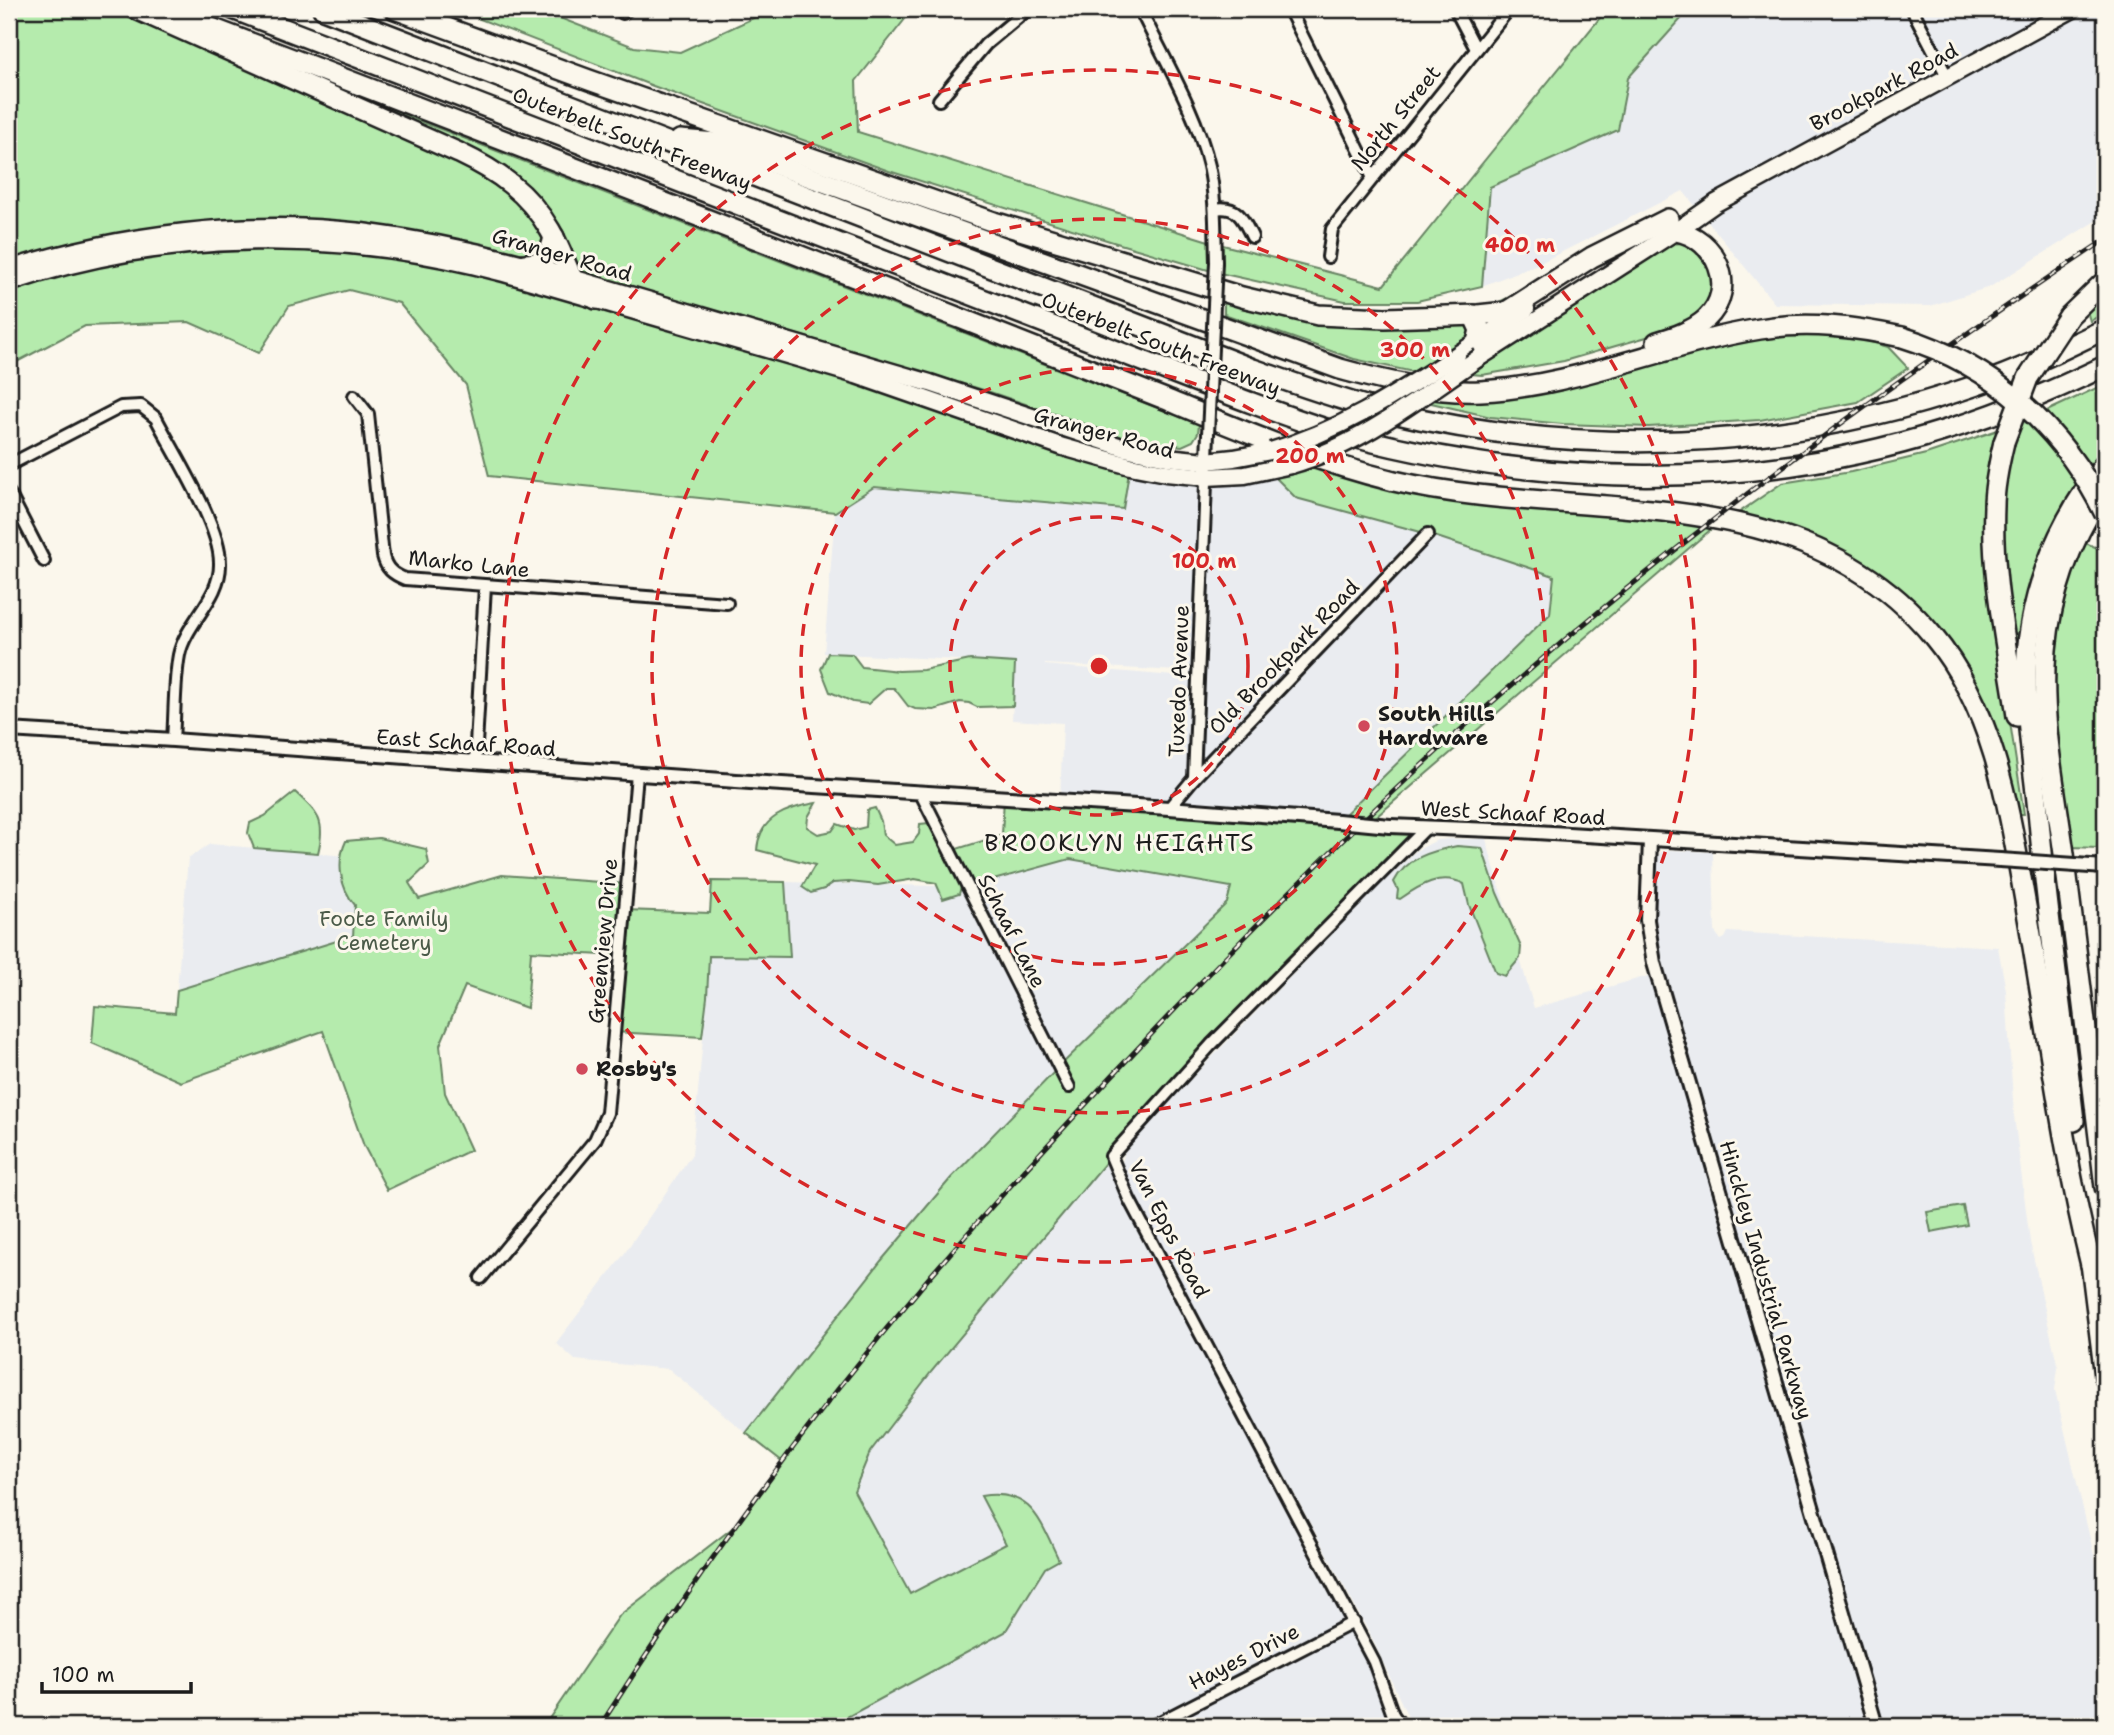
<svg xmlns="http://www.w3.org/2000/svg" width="2114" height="1735" viewBox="0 0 2114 1735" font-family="'Shantell Sans',sans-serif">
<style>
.built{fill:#eaecf0;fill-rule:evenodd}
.green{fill:#b5ebad;stroke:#688464;stroke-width:2}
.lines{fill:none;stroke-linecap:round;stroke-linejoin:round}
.minor-casing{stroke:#1c1c1c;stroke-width:16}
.tertiary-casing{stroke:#1c1c1c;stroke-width:18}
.primary-casing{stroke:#1c1c1c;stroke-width:21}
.motorway-casing{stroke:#1c1c1c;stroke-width:24}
.minor{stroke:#fbf7ec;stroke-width:10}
.tertiary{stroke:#fbf7ec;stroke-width:12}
.primary{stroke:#fbf7ec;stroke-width:16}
.motorway{stroke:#fbf7ec;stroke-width:19}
.rail-casing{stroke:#1c1c1c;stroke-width:5}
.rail{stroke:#fbf7ec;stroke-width:2.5;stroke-dasharray:8;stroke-linecap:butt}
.minor-bridge-casing{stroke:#1c1c1c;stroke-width:16;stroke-linecap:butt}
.tertiary-bridge-casing{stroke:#1c1c1c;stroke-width:18;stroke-linecap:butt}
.primary-bridge-casing{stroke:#1c1c1c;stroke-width:21;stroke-linecap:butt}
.motorway-bridge-casing{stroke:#1c1c1c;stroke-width:24;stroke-linecap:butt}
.minor-bridge{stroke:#fbf7ec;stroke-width:10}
.tertiary-bridge{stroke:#fbf7ec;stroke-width:12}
.primary-bridge{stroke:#fbf7ec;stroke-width:16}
.motorway-bridge{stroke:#fbf7ec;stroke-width:19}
.ring{fill:none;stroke:#d62828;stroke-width:3.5;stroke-dasharray:12 9}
.poi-dot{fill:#d1495b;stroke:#fbf7ec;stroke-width:2.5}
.labels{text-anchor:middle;stroke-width:6;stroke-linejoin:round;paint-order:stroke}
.street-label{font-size:21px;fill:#1c1c1c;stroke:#fbf7ec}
.poi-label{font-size:21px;font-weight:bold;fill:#1c1c1c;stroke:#fbf7ec;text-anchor:start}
.park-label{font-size:21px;fill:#4a5a48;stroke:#fbf7ec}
.quarter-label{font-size:24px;letter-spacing:2px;fill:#1c1c1c;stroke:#fbf7ec}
.centre{fill:#d62828;stroke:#fbf7ec;stroke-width:3.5}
.ring-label{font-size:21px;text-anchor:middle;font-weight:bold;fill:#d62828;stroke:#fbf7ec;stroke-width:6;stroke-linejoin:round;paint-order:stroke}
</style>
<rect width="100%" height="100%" fill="#fbf7ec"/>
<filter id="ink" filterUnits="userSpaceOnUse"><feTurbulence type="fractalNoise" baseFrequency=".0143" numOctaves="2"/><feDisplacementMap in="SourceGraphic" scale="14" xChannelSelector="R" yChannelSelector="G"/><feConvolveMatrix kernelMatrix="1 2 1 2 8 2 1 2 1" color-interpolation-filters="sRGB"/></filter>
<g filter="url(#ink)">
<!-- built -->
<g class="built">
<polygon points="1690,9 2105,9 2105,215 1990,287 1930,306 1775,304 1683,191 1538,264 1482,286 1490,187 1618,130 1628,78"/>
<path d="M1130 466 1166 473 1268 470 1428 534 1554 576 1550 614 1338 821 1060 801 1063 723 1012 720 1015 663 824 653 835 512 874 487 1123 509ZM1045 664 1198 672 1197 678 1045 665Z"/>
<polygon points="1451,839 1486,839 1534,1008 1662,972 1654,925 1653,895 1656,859 1661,852 1669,850 1713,852 1715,932 1721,940 1725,938 1728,932 1998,947 2006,991 2014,1116 2030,1242 2058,1368 2055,1390 2105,1602 2105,1726 1884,1726 1714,1150 1701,1154 1869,1726 1412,1726 1372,1638 1126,1181 1122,1163 1126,1147 1135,1136 1382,883 1416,851 1437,840"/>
<polygon points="210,844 358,857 353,936 177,990 188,858"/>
<polygon points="1070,859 1231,887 1228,903 1059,1067 881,1261 746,1433 669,1369 575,1360 556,1343 622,1257 692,1154 707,997 709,956 790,957 785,882 968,887"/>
<polygon points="1111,1156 1388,1697 1388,1726 851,1726 846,1717 1005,1632 1027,1532 910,1594 854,1490 870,1452 931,1372"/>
</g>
<!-- green -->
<g class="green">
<polygon points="9,9 136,9 482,164 551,231 542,262 392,236 9,262"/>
<polygon points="454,9 537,9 634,47 680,52 773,9 913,9 856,81 858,132 1215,243 1383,286 1607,9 1690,9 1628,78 1618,130 1490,187 1482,286 1417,301 1345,301 1215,272 1113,242 889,171 653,86"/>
<polygon points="340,90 1199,424 1198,433 1193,441 1182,446 1128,439 987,391 748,320 631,289 577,270 545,208"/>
<polygon points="244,242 463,262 1130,466 1123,509 874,487 835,512 489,476 466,385 399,303 349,290 289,306 259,353 189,322 85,326 9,366 9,283 55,269"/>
<path d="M1684 243C1716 255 1713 269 1713 299L1688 325 1564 361 1482 375 1471 374 1657 250 1668 244Z"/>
<polygon points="1556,275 1558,279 1413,372 1354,359 1224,314 1224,299 1266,312 1366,328 1418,325 1493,305"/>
<polygon points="2105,292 2105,313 2090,321 2087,311"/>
<polygon points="1795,335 1854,337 1888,347 1908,368 1858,402 1760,420 1649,427 1563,424 1491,417 1427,402 1439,394 1695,352 1744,340"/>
<polygon points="2105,384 2105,454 2092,469 2047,411"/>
<polygon points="2021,417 2060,458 2078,484 2022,668 2014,668 2000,558 2003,486"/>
<polygon points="2001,429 2006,696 2024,814 2019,814 1934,625 1905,595 1860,562 1805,534 1737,514 1782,483 1851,472 1926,454"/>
<path d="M1305 461 1352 470 1723 519 1369 823 1427 827 1111 1156 931 1372 870 1452 854 1491 910 1594 1006 1544 981 1496C1032 1488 1040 1521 1059 1560L1045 1568 1005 1632 847 1717 851 1726H544L620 1615 739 1523 783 1462 746 1433 881 1261 951 1178 1059 1067 1227 903 1231 887 1070 859 968 887 950 851 1002 835 1004 798 1338 821 1550 614 1554 576 1428 534 1296 498 1268 470Z"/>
<path d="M2083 542 2105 551V789L2097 848 2072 847C2062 768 2044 681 2063 603 2068 582 2076 562 2083 542Z"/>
<polygon points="828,653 852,654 862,667 899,671 923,670 970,660 1015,663 1013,706 977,707 969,703 960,702 934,710 915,709 908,706 894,688 886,688 868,704 853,702 830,692 821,669"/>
<path d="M295 792C319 814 326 821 318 853L254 848 248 833 250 823 265 816Z"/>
<path d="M816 803 808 817 807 827 818 834 832 831 837 824 854 830 866 827 867 810 875 808 881 821 883 835 895 845 913 842 919 834 920 824 929 823 961 887 959 894 943 899 936 883 915 879 878 885 849 882 833 883 824 889 811 893 802 887 815 865 757 850C759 817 787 808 816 803Z"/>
<path d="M379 838 426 849 429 864 409 883 419 899 502 875 627 884 625 910 710 913 712 881 785 882 790 957 709 956 707 997 702 1037 614 1032 620 956 531 951 527 1008 465 986 440 1045 445 1093 471 1150 387 1190 364 1146 323 1031 181 1082 92 1043 95 1006 175 1013 177 990 353 936 355 905C340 888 336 862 346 841Z"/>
<path d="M1457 846 1482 848 1497 893 1521 947 1520 958 1505 976 1496 973 1469 905 1464 884C1441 872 1420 885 1400 899L1397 898 1398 890 1394 882C1406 858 1431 851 1457 846Z"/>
<polygon points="1963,1206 1967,1225 1931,1232 1927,1212"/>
</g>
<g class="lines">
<defs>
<g id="minor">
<path d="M1140 9C1164 59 1196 111 1209 166 1216 198 1215 230 1216 262"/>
<polyline points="1289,9 1373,178"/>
<polyline points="1455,9 1476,49"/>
<polyline points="1912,9 1948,78"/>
<polyline points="623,13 628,9"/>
<polyline points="939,100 986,44 1028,9"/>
<path d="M1215 209C1238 205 1243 219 1252 237"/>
<polyline points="1328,257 1332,229 1509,9"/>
<path d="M354 396 368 414 383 556C386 569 393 574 405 579L727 603"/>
<path d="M9 465 121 407 141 406 156 418C175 455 220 525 220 563 221 598 186 622 179 655 174 682 175 713 173 740"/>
<polyline points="9,493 44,561"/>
<polyline points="475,762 485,586"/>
<polyline points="1194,778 1208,434"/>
<polyline points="920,792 1069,1087"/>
<polyline points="1169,808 1194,778 1428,534"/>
<polyline points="481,1278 595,1140 607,1113 637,774"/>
<polyline points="1393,1715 1402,1726"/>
<polyline points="1152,1726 1354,1622"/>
<polyline points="1390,1726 1393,1715 1374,1662 1129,1199 1111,1156 1211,1045 1427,827"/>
</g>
<g id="tertiary">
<polyline points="9,730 173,740 750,782 1169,808 1338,821"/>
<polyline points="1390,826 1519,831 2000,860"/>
<polyline points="1650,840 1647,920 1654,963 1876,1726"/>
</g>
<g id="primary">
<path d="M9 269C121 234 245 218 362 232 417 239 471 250 524 264L930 383 1125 448 1167 457 1206 461 1234 458 1271 451"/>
<path d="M9 283C168 229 342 229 504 273L856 375 1063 447 1130 466 1166 473 1206 477 1245 475 1291 465"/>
<polyline points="1457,355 1526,309"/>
<polyline points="1480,357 1676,231 1716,203 2073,9"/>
</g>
<g id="motorway">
<path d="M136 9 459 153C497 171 528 192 550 230 559 245 565 263 573 280L578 286 596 299"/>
<path d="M161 9C429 110 695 215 962 319 1029 346 1097 372 1165 399 1240 430 1315 462 1394 481 1577 524 1798 473 1933 636 1997 713 2010 817 2027 912 2048 1030 2062 1149 2091 1265"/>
<path d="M233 9 1241 399C1276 412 1310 425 1346 435 1541 487 1750 492 1943 431 1999 414 2053 391 2105 366"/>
<path d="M323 9 1253 369C1296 384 1339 400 1384 411 1580 458 1783 452 1974 386 2019 371 2062 350 2105 329"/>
<polyline points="395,9 589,80 994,222 1242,297 1318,315 1385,318 1478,315 1506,312 1592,257 1668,219"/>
<path d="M680 140 716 143 1340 369C1387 382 1433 393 1481 391 1577 386 1666 344 1760 329 1808 321 1855 327 1902 337"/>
<path d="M524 264C544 264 550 256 554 237"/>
<polyline points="1473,315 1480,330 1477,342"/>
<polyline points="2069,316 2105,281"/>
<path d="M1657 342C1674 337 1693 331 1706 319 1739 288 1716 238 1676 231"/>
<path d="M2004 442C1999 463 1994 485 1994 506 1991 577 2007 647 2017 716"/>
<path d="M2105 488C2072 537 2051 592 2046 650 2040 720 2056 792 2065 861 2079 970 2092 1078 2105 1187"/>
<path d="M2074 1121C2063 1021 2048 921 2039 821 2035 776 2027 730 2026 684 2025 605 2054 525 2105 464"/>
<polyline points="2090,1255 2105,1377"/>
</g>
</defs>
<!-- minor casing -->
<use href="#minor" class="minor-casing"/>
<!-- tertiary casing -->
<use href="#tertiary" class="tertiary-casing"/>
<!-- primary casing -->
<use href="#primary" class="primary-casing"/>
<!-- motorway casing -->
<use href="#motorway" class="motorway-casing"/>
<!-- minor -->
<use href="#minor" class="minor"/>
<!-- tertiary -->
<use href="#tertiary" class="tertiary"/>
<!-- primary -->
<use href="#primary" class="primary"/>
<!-- motorway -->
<use href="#motorway" class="motorway"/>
<defs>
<path id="rail" d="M600 1726C698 1573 805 1424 922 1286 982 1215 1046 1147 1109 1079 1223 957 1341 837 1466 725 1667 547 1882 387 2105 240"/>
</defs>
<!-- rail casing -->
<use href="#rail" class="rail-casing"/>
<!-- rail -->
<use href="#rail" class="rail"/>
<defs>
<polyline id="minor-bridge" points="1208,434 1216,262"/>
<g id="tertiary-bridge">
<polyline points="1338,821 1390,826"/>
<polyline points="2000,860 2105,867"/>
</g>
<g id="primary-bridge">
<path d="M1271 451C1342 430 1395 395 1457 355"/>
<path d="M1291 465C1361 445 1421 397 1480 357"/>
</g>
<g id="motorway-bridge">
<path d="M1902 337C1994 365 2063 428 2105 514"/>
<polyline points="2004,442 2028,378 2069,316"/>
</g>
</defs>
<!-- minor-bridge casing -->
<use href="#minor-bridge" class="minor-bridge-casing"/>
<!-- tertiary-bridge casing -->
<use href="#tertiary-bridge" class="tertiary-bridge-casing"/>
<!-- primary-bridge casing -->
<use href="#primary-bridge" class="primary-bridge-casing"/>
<!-- motorway-bridge casing -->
<use href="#motorway-bridge" class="motorway-bridge-casing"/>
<!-- minor-bridge -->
<use href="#minor-bridge" class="minor-bridge"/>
<!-- tertiary-bridge -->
<use href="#tertiary-bridge" class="tertiary-bridge"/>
<!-- primary-bridge -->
<use href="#primary-bridge" class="primary-bridge"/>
<!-- motorway-bridge -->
<use href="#motorway-bridge" class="motorway-bridge"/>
</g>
</g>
<!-- distance rings -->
<g class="ring">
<circle cx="1099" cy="666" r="149"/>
<circle cx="1099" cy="666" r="298"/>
<circle cx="1099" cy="666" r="447"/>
<circle cx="1099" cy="666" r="596"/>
</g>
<!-- markers -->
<g class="poi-dot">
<circle cx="1364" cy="726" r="7"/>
<circle cx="582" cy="1069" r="7"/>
</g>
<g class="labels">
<!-- street labels -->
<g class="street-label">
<text transform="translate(1884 87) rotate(-28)" y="7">Brookpark Road</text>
<text transform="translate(1396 118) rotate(-51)" y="7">North Street</text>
<text transform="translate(632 139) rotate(21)" y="7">Outerbelt South Freeway</text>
<text transform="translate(562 255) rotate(16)" y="7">Granger Road</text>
<text transform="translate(1161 344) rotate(21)" y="7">Outerbelt South Freeway</text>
<text transform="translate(1104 433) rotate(15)" y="7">Granger Road</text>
<text transform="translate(469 564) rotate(6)" y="7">Marko Lane</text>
<text transform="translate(1284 657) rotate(-46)" y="7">Old Brookpark Road</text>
<text transform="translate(1179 681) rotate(-88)" y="7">Tuxedo Avenue</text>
<text transform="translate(466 743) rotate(4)" y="7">East Schaaf Road</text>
<text transform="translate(1513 813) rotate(3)" y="7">West Schaaf Road</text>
<text transform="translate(1012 931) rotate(63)" y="7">Schaaf Lane</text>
<text transform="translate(603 941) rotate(-85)" y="7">Greenview Drive</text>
<text transform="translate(1169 1229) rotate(63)" y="7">Van Epps Road</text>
<text transform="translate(1766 1280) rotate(74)" y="7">Hinckley Industrial Parkway</text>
<text transform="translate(1244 1657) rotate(-27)" y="7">Hayes Drive</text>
</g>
<!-- poi labels -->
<g class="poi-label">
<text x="1378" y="721">South Hills<tspan x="1378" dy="24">Hardware</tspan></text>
<text x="596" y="1076">Rosby's</text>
</g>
<!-- park labels -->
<g class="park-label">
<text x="384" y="926">Foote Family<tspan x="384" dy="24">Cemetery</tspan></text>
</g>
<!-- quarter labels -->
<g class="quarter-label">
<text x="1120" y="851">BROOKLYN HEIGHTS</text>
</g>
</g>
<circle cx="1099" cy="666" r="10" class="centre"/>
<g class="ring-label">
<text x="1520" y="252">400 m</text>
<text x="1415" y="357">300 m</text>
<text x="1310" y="463">200 m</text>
<text x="1204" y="568">100 m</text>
</g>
<!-- margin -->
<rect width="2114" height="1735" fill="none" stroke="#fbf7ec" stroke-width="35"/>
<rect x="18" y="18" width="2079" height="1700" fill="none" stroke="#1c1c1c" stroke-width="2.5" filter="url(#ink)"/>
<!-- scale -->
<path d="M42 1682v10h149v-10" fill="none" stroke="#1c1c1c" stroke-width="3.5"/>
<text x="52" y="1682" font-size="21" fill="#1c1c1c" stroke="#fbf7ec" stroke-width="5" paint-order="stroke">100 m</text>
</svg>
